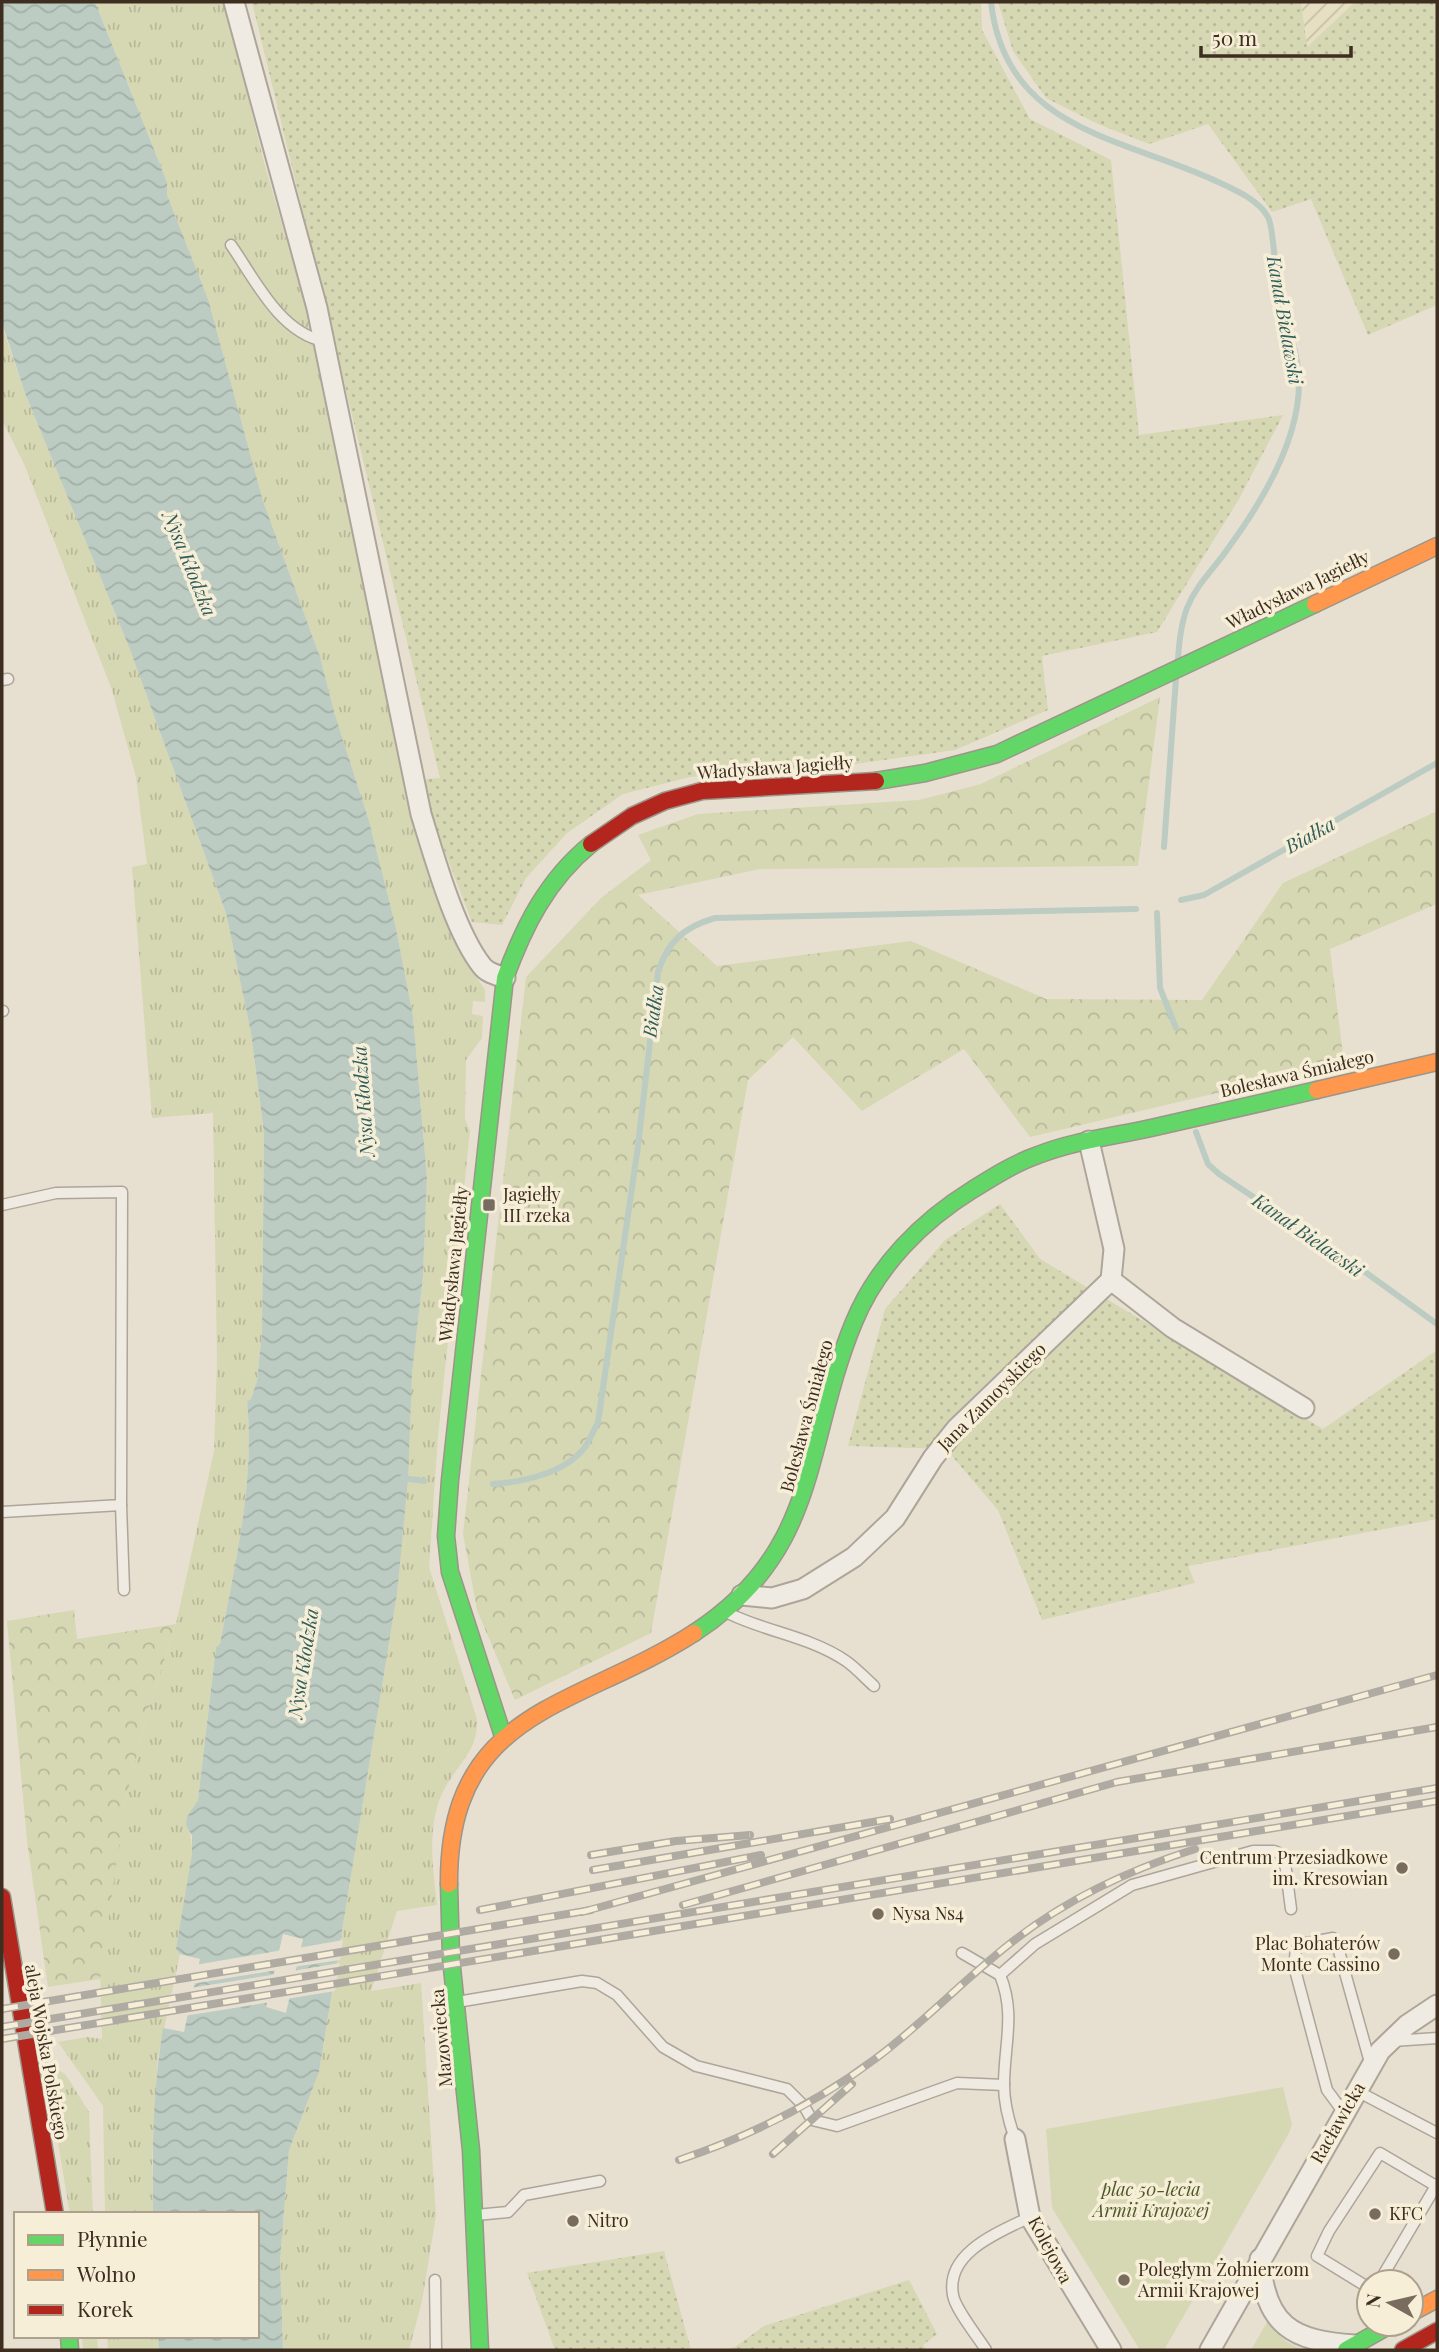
<svg xmlns="http://www.w3.org/2000/svg" width="1439" height="2352" viewBox="0 0 1439 2352" font-family="'Playfair Display',serif">
<style>
.farmland{fill:url(#farmland-furrows)}
.grass{fill:url(#grass-tufts)}
.forest{fill:url(#forest-crowns)}
.park{fill:#d6d7b3}
.garden{fill:url(#garden-dots)}
.water{fill:url(#water-waves);fill-rule:evenodd}
.pier{fill:#e7e0d1}
.lines{fill:none;stroke-linecap:round;stroke-linejoin:round}
.stream{stroke:#bcccc2;stroke-width:6}
.lane-casing{stroke:#ada599;stroke-width:13}
.street-casing{stroke:#ada599;stroke-width:23}
.fast-casing{stroke:#9c958a;stroke-width:19}
.slow-casing{stroke:#9c958a;stroke-width:19}
.jam-casing{stroke:#9c958a;stroke-width:19}
.lane{stroke:#efebe3;stroke-width:10}
.street{stroke:#efebe3;stroke-width:19}
.fast{stroke:#63d668;stroke-width:16}
.slow{stroke:#ff974d;stroke-width:16}
.jam{stroke:#b3261e;stroke-width:16}
.rail-casing{stroke:#afaaa2;stroke-width:8}
.rail{stroke:#f7eed8;stroke-width:5;stroke-dasharray:16;stroke-linecap:butt}
.poi-dot{fill:#786c5e;stroke:#f7eed8;stroke-width:2.5}
.labels{text-anchor:middle;stroke-width:7;stroke-linejoin:round;paint-order:stroke}
.street-label{font-size:18px;fill:#3d2e20;stroke:#f7eed8}
.poi-label{font-size:18px;fill:#3d2e20;stroke:#f7eed8;text-anchor:start}
.park-label{font-size:18px;font-style:italic;fill:#4d5a26;stroke:#f7eed8}
.water-label{font-size:19px;font-style:italic;fill:#2f5d5a;stroke:#f7eed8}
</style>
<defs>
<pattern id="farmland-furrows" width="10" height="10" patternUnits="userSpaceOnUse" patternTransform="scale(1.75)"><rect width="10" height="10" fill="#e6dfc2"/><path d="M-1 1l2-2M0 10L10 0M9 11l2-2" fill="none" stroke="#c6c0a6"/></pattern>
<pattern id="grass-tufts" width="24" height="20" patternUnits="userSpaceOnUse" patternTransform="scale(1.75)"><rect width="24" height="20" fill="#d6d7b3"/><path d="M3 7l-1-3M5 7V3M7 7l1-3M15 17l-1-3M17 17v-4M19 17l1-3" fill="none" stroke="#b9b99a"/></pattern>
<pattern id="forest-crowns" width="20" height="18" patternUnits="userSpaceOnUse" patternTransform="scale(1.75)"><rect width="20" height="18" fill="#d6d7b3"/><path d="M2 6a3 3 0 1 1 6 0M12 15a3 3 0 1 1 6 0" fill="none" stroke="#b9b99a"/></pattern>
<pattern id="garden-dots" width="8" height="8" patternUnits="userSpaceOnUse" patternTransform="scale(1.75)"><rect width="8" height="8" fill="#d6d7b3"/><path d="M2 2h.1M6 6h.1" fill="none" stroke="#b9b99a" stroke-width="1.8" stroke-linecap="round"/></pattern>
<pattern id="water-waves" width="16" height="10" patternUnits="userSpaceOnUse" patternTransform="scale(1.75)"><rect width="16" height="10" fill="#bcccc2"/><path d="M0 5q4-4 8 0t8 0" fill="none" stroke="#a2b0a6"/></pattern>
</defs>
<rect width="100%" height="100%" fill="#e7e0d1"/>
<!-- farmland -->
<polygon class="farmland" points="1301,2 1355,2 1307,47"/>
<!-- grass -->
<g class="grass">
<path d="M95 2H224L227 8 263 159 311 325 418 834 458 949 485 990V1002L473 1001 472 1014 483 1016 482 1038 466 1060 465 1119 470 1131 438 1436 429 1567 477 1719C479 1753 454 1766 441 1796 427 1830 433 1870 437 1905L397 1911 371 1991 421 1983 436 2216 422 2301 409 2350H283L280 2261 289 2150 319 2072 397 1594 412 1374 423 1276 427 1178 413 1016 395 924 369 821 335 715 320 657 263 501 208 299 167 195V182Z"/>
<path d="M2 326 25 393 129 647 226 913 251 1033 264 1133 262 1331 257 1381 251 1399 247 1401C255 1484 235 1563 220 1644L216 1647 198 1800 186 1824C202 1853 182 1917 176 1948L180 1954 158 2057 152 2161 153 2214H105L103 2106 58 2042 87 2037 102 2039 100 1966 125 1803 147 1714 176 1624 214 1451 217 1362 213 1113 152 1118 132 867 147 864 136 777 112 690 25 466 2 420Z"/>
<polygon points="44,2060 66,2075 89,2112 93,2214 70,2214"/>
<polygon points="1267,2322 1284,2340 1302,2350 1251,2350"/>
<polygon points="82,2336 97,2336 98,2350 83,2350"/>
<polygon points="107,2336 158,2336 159,2350 108,2350"/>
</g>
<!-- forest -->
<g class="forest">
<polygon points="1160,697 1138,866 760,869 638,895 717,966 911,941 1046,999 1202,1000 1283,883 1437,811 1437,904 1330,949 1344,1063 1030,1137 964,1049 862,1111 793,1037 748,1080 651,1633 515,1700 477,1610 463,1534 526,977 601,898 651,860 638,835 698,814 919,800 981,784"/>
<polygon points="74,1610 77,1639 176,1624 147,1714 125,1803 100,1979 48,1987 27,1841 7,1621"/>
</g>
<!-- park -->
<polygon class="park" points="1283,2087 1292,2125 1288,2135 1164,2350 1140,2350 1052,2208 1046,2129"/>
<!-- garden -->
<g class="garden">
<polygon points="252,2 981,2 982,30 1030,119 1111,160 1139,435 1283,415 1239,499 1157,632 1042,656 1048,710 955,750 834,767 690,777 623,794 567,833 526,878 502,925 472,922 433,821 425,779 440,778"/>
<polygon points="998,2 1301,2 1307,47 1355,2 1437,2 1437,305 1368,335 1311,199 1272,212 1208,124 1149,144 1098,124 1046,98 1013,51"/>
<polygon points="1000,1204 1040,1259 1323,1429 1437,1350 1437,1519 1188,1566 1195,1583 1042,1620 998,1510 946,1449 848,1446 885,1309 945,1240"/>
<polygon points="664,2251 691,2350 555,2350 527,2273"/>
<polygon points="909,2280 937,2334 923,2345 926,2350 724,2350 735,2347 764,2326"/>
</g>
<!-- water -->
<path class="water" d="M2 2H95L167 182V195L208 299 263 501 320 657 335 715 369 821 395 924 413 1016 427 1178 423 1276 412 1374 408 1479 397 1594 319 2072 289 2150 280 2261 283 2350H159L158 2336H257V2214H153C152 2152 153 2089 163 2028L184 2032 200 1959 180 1954 176 1949 192 1854V1836L186 1825 187 1817 198 1800 216 1647 220 1644C235 1563 255 1484 247 1401L251 1399 257 1381 262 1331 264 1133 251 1033 226 913 129 647 25 393 2 323ZM283 1934 303 1939 286 2013 266 2007Z"/>
<!-- pier -->
<g class="pier">
<polygon points="343,1940 340,1960 293,1967 298,1948"/>
<polygon points="283,1950 278,1970 191,1984 195,1965"/>
<polygon points="340,1963 335,1991 286,1999 292,1971"/>
<polygon points="278,1974 271,2002 184,2016 190,1988"/>
</g>
<g class="lines">
<!-- stream -->
<g class="stream">
<path d="M991 2C1005 130 1121 137 1216 181 1233 189 1258 199 1268 217 1274 227 1275 278 1279 295 1286 323 1299 354 1299 383 1299 440 1262 502 1229 547 1215 568 1197 583 1187 608 1181 624 1179 642 1178 660"/>
<polyline points="1164,847 1176,678"/>
<polyline points="1181,900 1204,895 1437,763"/>
<polyline points="1157,913 1160,988 1176,1028"/>
<polyline points="1196,1132 1208,1164 1219,1174 1361,1269 1437,1324"/>
<polyline points="402,1478 424,1481"/>
<path d="M493 1484C523 1482 566 1473 585 1447 590 1440 594 1430 598 1422L638 1146 658 972C668 941 684 927 715 918L1136 909"/>
</g>
<defs>
<g id="lane">
<path d="M231 245C254 278 280 333 324 341"/>
<polyline points="2,680 8,679"/>
<polyline points="2,1011 3,1011"/>
<polyline points="2,1205 56,1193 122,1192 121,1505 2,1512"/>
<polyline points="121,1505 124,1590"/>
<path d="M730 1614C767 1632 811 1637 846 1661 856 1668 865 1678 874 1686"/>
<polyline points="962,1953 1000,1975"/>
<polyline points="457,2002 582,1981 597,1983 617,1995 663,2047 696,2066 787,2089 804,2106 812,2120 837,2126 957,2083 1004,2085"/>
<polyline points="1392,2041 1437,2038"/>
<polyline points="1357,2091 1437,2133"/>
<polyline points="1344,2113 1327,2090 1294,1966 1296,1950 1302,1944 1333,1938 1337,1944 1371,2066"/>
<path d="M1015 2139C1009 2122 1004 2104 1004 2085 1004 2045 1016 2014 1000 1975L1035 1944 1132 1885 1253 1851H1274L1284 1855 1291 1909"/>
<polyline points="476,2215 508,2212 524,2195 600,2181"/>
<polyline points="435,2280 436,2350"/>
<polyline points="1379,2282 1437,2184"/>
<polyline points="1369,2288 1317,2256 1329,2231 1380,2153 1436,2186"/>
<path d="M986 2350C978 2337 955 2309 953 2295 945 2252 1000 2232 1030 2217"/>
</g>
<g id="street">
<path d="M234 2 317 308 421 814C434 856 455 932 482 966 487 973 497 975 505 978"/>
<polyline points="1089,1141 1114,1249 1111,1280 1173,1328 1304,1408"/>
<polyline points="742,1595 772,1598 803,1589 854,1557 895,1518 933,1458 957,1428 1111,1280"/>
<polyline points="1015,2139 1030,2217 1111,2350"/>
<path d="M1260 2259C1265 2326 1292 2341 1355 2345"/>
<polyline points="1210,2350 1380,2051 1407,2025 1437,2005"/>
</g>
<g id="fast">
<polyline points="876,781 925,773 997,754 1315,604"/>
<path d="M694 1633C822 1550 803 1445 854 1322 877 1266 922 1221 972 1190 993 1177 1015 1163 1038 1155 1073 1141 1115 1136 1151 1128 1207 1115 1262 1103 1317 1090"/>
<path d="M503 1736 450 1572 446 1536 450 1480 505 978C524 926 547 880 591 844"/>
<polyline points="449,1884 451,1958 471,2150 480,2350"/>
<polyline points="69,2336 70,2350"/>
<polyline points="1346,2350 1392,2324"/>
</g>
<g id="slow">
<polyline points="1315,604 1437,546"/>
<polyline points="1317,1090 1437,1062"/>
<path d="M449 1884C448 1708 576 1709 694 1633"/>
<polyline points="1411,2313 1437,2299"/>
</g>
<g id="jam">
<polyline points="591,844 632,816 665,801 702,791 876,781"/>
<polyline points="2,1897 55,2214"/>
<polyline points="1403,2350 1437,2331"/>
</g>
</defs>
<!-- lane casing -->
<use href="#lane" class="lane-casing"/>
<!-- street casing -->
<use href="#street" class="street-casing"/>
<!-- fast casing -->
<use href="#fast" class="fast-casing"/>
<!-- slow casing -->
<use href="#slow" class="slow-casing"/>
<!-- jam casing -->
<use href="#jam" class="jam-casing"/>
<!-- lane -->
<use href="#lane" class="lane"/>
<!-- street -->
<use href="#street" class="street"/>
<!-- fast -->
<use href="#fast" class="fast"/>
<!-- slow -->
<use href="#slow" class="slow"/>
<!-- jam -->
<use href="#jam" class="jam"/>
<defs>
<g id="rail">
<polyline points="591,1855 676,1841 750,1835"/>
<polyline points="593,1870 890,1819"/>
<polyline points="683,1905 1117,1782 1437,1727"/>
<polyline points="480,1910 761,1855"/>
<polyline points="582,1912 1437,1675"/>
<polyline points="2,2009 591,1910"/>
<polyline points="2,2027 1437,1788"/>
<polyline points="2,2039 1437,1801"/>
<polyline points="773,2154 852,2084"/>
<path d="M679 2160C750 2136 815 2104 875 2059 925 2022 967 1976 1016 1939 1069 1898 1132 1869 1195 1849"/>
</g>
</defs>
<!-- rail casing -->
<use href="#rail" class="rail-casing"/>
<!-- rail -->
<use href="#rail" class="rail"/>
</g>
<!-- markers -->
<g class="poi-dot">
<rect x="482" y="1198" width="14" height="14" rx="3.5"/>
<circle cx="1402" cy="1868" r="7"/>
<circle cx="878" cy="1914" r="7"/>
<circle cx="1394" cy="1954" r="7"/>
<circle cx="1375" cy="2214" r="7"/>
<circle cx="573" cy="2221" r="7"/>
<circle cx="1124" cy="2280" r="7"/>
</g>
<g class="labels">
<!-- street labels -->
<g class="street-label">
<text transform="translate(1298 590) rotate(-26)" y="6">Władysława Jagiełły</text>
<text transform="translate(775 768) rotate(-4)" y="6">Władysława Jagiełły</text>
<text transform="translate(1297 1074) rotate(-13)" y="6">Bolesława Śmiałego</text>
<text transform="translate(454 1264) rotate(-84)" y="6">Władysława Jagiełły</text>
<text transform="translate(992 1397) rotate(-45)" y="6">Jana Zamoyskiego</text>
<text transform="translate(807 1416) rotate(-75)" y="6">Bolesława Śmiałego</text>
<text transform="translate(442 2038) rotate(-95)" y="6">Mazowiecka</text>
<text transform="translate(46 2052) rotate(80)" y="6">aleja Wojska Polskiego</text>
<text transform="translate(1338 2123) rotate(-60)" y="6">Racławicka</text>
<text transform="translate(1050 2250) rotate(62)" y="6">Kolejowa</text>
</g>
<!-- poi labels -->
<g class="poi-label">
<text x="503" y="1201">Jagiełły<tspan x="503" dy="21">III rzeka</tspan></text>
<text x="1388" y="1864" text-anchor="end">Centrum Przesiadkowe<tspan x="1388" dy="21">im. Kresowian</tspan></text>
<text x="892" y="1920">Nysa Ns4</text>
<text x="1380" y="1950" text-anchor="end">Plac Bohaterów<tspan x="1380" dy="21">Monte Cassino</tspan></text>
<text x="1389" y="2220">KFC</text>
<text x="587" y="2227">Nitro</text>
<text x="1138" y="2276">Poległym Żołnierzom<tspan x="1138" dy="21">Armii Krajowej</tspan></text>
</g>
<!-- park labels -->
<g class="park-label">
<text x="1151" y="2196">plac 50-lecia<tspan x="1151" dy="21">Armii Krajowej</tspan></text>
</g>
<!-- water labels -->
<g class="water-label">
<text transform="translate(1285 320) rotate(80)" y="7">Kanał Bielawski</text>
<text transform="translate(190 564) rotate(68)" y="7">Nysa Kłodzka</text>
<text transform="translate(1310 835) rotate(-29)" y="7">Białka</text>
<text transform="translate(653 1011) rotate(-82)" y="7">Białka</text>
<text transform="translate(363 1101) rotate(-94)" y="7">Nysa Kłodzka</text>
<text transform="translate(1308 1235) rotate(35)" y="7">Kanał Bielawski</text>
<text transform="translate(303 1663) rotate(-81)" y="7">Nysa Kłodzka</text>
</g>
</g>
<!-- border -->
<rect width="1439" height="2352" fill="none" stroke="#3d2e20" stroke-width="7"/>
<!-- legend -->
<rect x="14" y="2212" width="245" height="126" fill="#f7eed8" stroke="#ada18e" stroke-width="2"/>
<rect x="28" y="2235" width="35" height="10" fill="#63d668" stroke="#ada18e" stroke-width="2"/>
<text x="77" y="2247" font-size="21" fill="#3d2e20">Płynnie</text>
<rect x="28" y="2270" width="35" height="10" fill="#ff974d" stroke="#ada18e" stroke-width="2"/>
<text x="77" y="2282" font-size="21" fill="#3d2e20">Wolno</text>
<rect x="28" y="2305" width="35" height="10" fill="#b3261e" stroke="#ada18e" stroke-width="2"/>
<text x="77" y="2317" font-size="21" fill="#3d2e20">Korek</text>
<!-- north arrow -->
<g transform="translate(1390 2303) rotate(278)"><circle r="33" fill="#f7eed8" stroke="#ada18e" stroke-width="2"/>
<path d="M0-5L12 26L0 18L-12 26Z" fill="#786c5e"/>
<text y="-10" font-size="19" font-weight="bold" text-anchor="middle" fill="#3d2e20">N</text>
</g>
<!-- scale -->
<path d="M1201 46v10h150v-10" fill="none" stroke="#3d2e20" stroke-width="3.5"/>
<text x="1212" y="46" font-size="21" fill="#3d2e20" stroke="#f7eed8" stroke-width="5" paint-order="stroke">50 m</text>
</svg>
